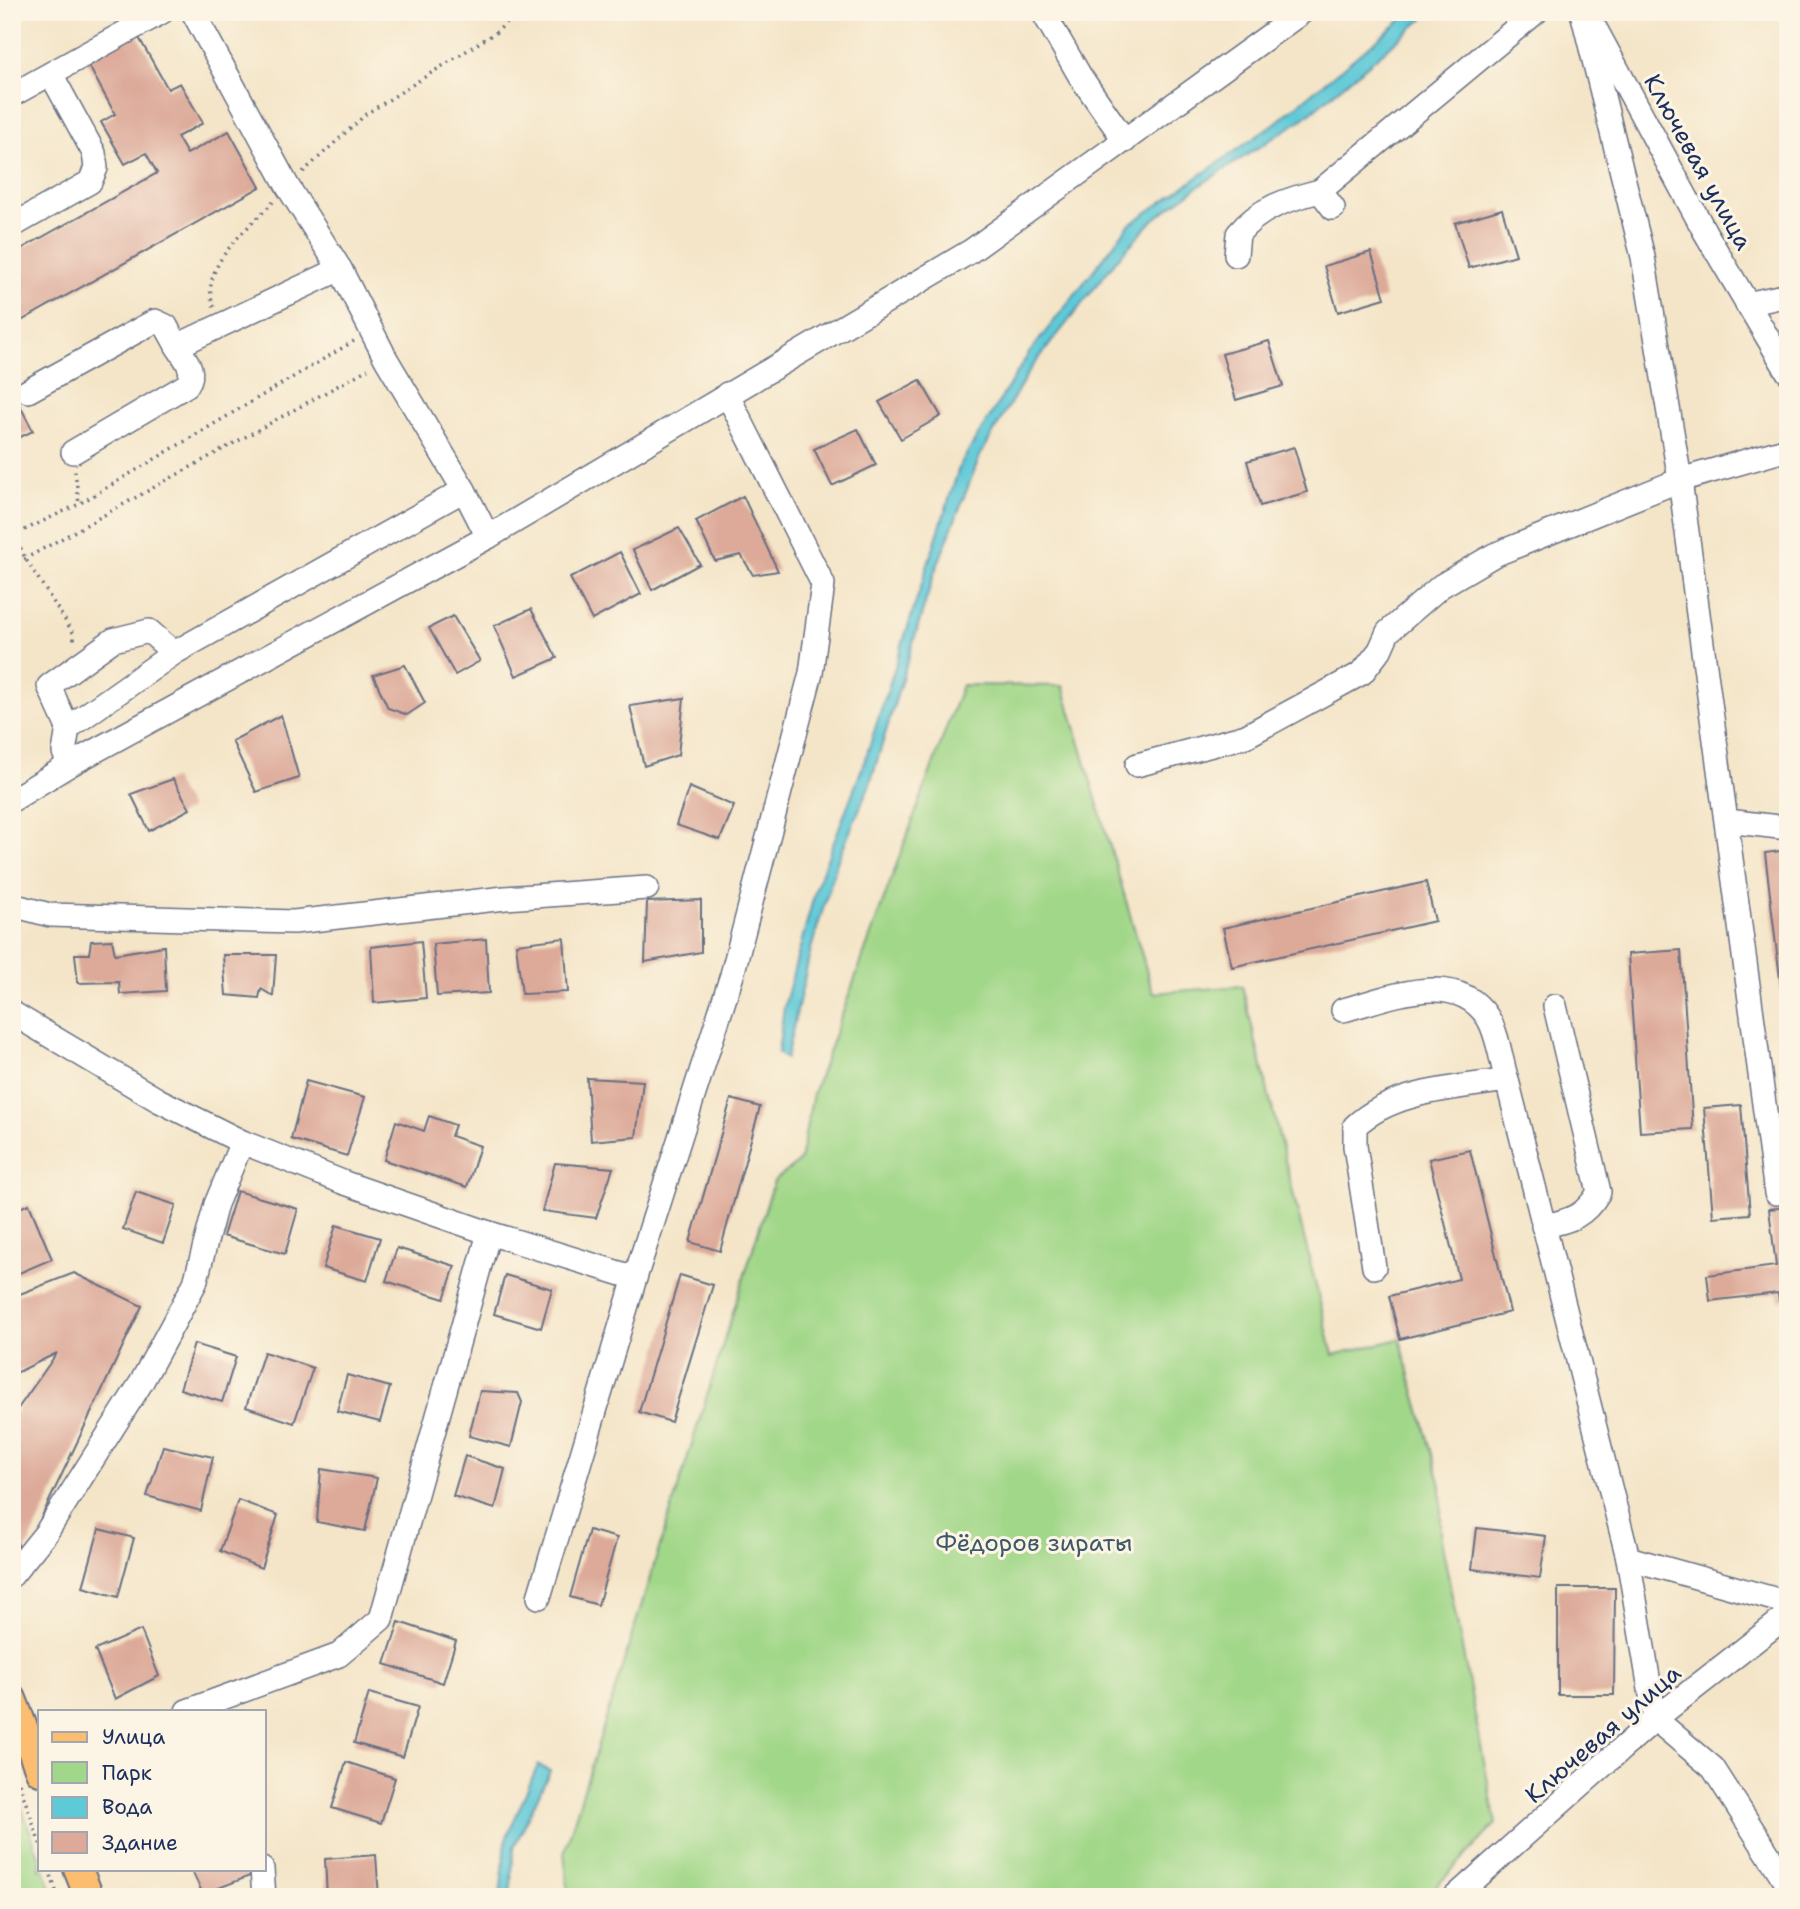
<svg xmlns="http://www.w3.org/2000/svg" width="1800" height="1909" viewBox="0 0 1800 1909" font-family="'Shantell Sans',sans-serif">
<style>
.green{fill:#a1d788;stroke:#5e8373;stroke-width:2}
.water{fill:#5ec9d7;stroke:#3c7c9a;stroke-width:2}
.building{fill:#ddaa9a}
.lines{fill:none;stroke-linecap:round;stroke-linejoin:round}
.minor-casing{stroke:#676f83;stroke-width:26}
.major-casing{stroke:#676f83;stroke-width:32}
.path{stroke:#676f83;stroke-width:3.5;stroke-dasharray:2 5;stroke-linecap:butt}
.minor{stroke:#fff;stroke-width:23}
.major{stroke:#fcbd6f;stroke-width:28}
.labels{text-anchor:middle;stroke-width:6;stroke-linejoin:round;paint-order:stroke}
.street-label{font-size:24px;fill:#1b2f5e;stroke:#fcf5e5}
.park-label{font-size:24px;fill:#3c5968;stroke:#fcf5e5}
</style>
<rect width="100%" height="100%" fill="#fcf5e5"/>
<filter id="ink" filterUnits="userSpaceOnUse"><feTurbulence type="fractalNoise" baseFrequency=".0143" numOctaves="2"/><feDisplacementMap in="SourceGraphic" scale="14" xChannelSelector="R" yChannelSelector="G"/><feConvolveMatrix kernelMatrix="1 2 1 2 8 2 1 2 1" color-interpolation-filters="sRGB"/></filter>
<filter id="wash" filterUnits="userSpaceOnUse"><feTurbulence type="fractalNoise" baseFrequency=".00686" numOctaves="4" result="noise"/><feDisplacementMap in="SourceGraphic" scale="28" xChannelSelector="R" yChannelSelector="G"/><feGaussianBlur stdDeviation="1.57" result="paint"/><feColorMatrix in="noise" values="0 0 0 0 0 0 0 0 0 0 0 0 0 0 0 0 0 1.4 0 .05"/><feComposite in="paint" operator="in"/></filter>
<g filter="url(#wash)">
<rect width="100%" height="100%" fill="#f4e5c8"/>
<!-- green -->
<g class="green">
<polygon points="962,685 1063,686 1153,993 1242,986 1333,1355 1400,1339 1441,1486 1441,1539 1496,1824 1426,1897 569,1897 564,1853 774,1181 800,1161 813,1094"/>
<polygon points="12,1781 40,1859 40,1869 44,1869 54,1897 12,1897"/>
</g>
<!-- water -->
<g class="water">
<polygon points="1411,12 1431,12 1304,118 1196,188 1154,219 1119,257 1029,371 980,456 934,574 870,784 837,862 811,949 786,1059 778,1053 784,1007 816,888 864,763 960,465 1029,353 1129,225 1274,124"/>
<polygon points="538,1765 550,1771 514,1847 510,1897 500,1897 506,1839"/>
</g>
<g id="blocks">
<!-- building -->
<g class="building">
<polygon points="134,29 168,89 180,83 203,123 177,137 187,154 229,131 260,187 12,326 12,254 157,173 146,153 125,164 101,122 115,114 84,57"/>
<polygon points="1502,209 1516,255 1469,268 1455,223"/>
<polygon points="1371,252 1385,298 1338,312 1324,266"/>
<polygon points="1269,341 1283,386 1236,400 1222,354"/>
<polygon points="920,380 941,416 901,439 879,402"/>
<polygon points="12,390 33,431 12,441"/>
<polygon points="858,429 876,465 832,486 814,449"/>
<polygon points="1294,447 1307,492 1260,506 1247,461"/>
<polygon points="743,496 778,571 753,575 741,555 715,561 696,521"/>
<polygon points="679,528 700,564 652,590 633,550"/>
<polygon points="620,552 641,594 592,620 570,578"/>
<polygon points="531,609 557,658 516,676 494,626"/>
<polygon points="453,616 480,661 455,675 429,628"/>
<polygon points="405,665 425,703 407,715 388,708 373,675"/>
<polygon points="684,698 678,755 644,766 630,706"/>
<polygon points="281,715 299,778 256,792 232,741"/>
<polygon points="173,779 190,809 149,831 131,794"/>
<polygon points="689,787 734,806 720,840 676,825"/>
<polygon points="1788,850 1788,1029 1786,1029 1765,853"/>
<polygon points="1426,882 1435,921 1232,967 1223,928"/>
<polygon points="701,900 701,952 645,962 647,902"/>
<polygon points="564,938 568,992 522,994 516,944"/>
<polygon points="486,939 489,993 437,996 433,944"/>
<polygon points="112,940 115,954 164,946 166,991 120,994 119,982 78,983 75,954 89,954 91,941"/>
<polygon points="421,941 426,998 374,1003 371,947"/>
<polygon points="1681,950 1693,1129 1640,1132 1628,954"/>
<polygon points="223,955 276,955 273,996 261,989 259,998 226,995"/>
<polygon points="587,1078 643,1081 636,1137 591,1141"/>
<polygon points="306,1081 365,1097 347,1156 291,1139"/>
<polygon points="731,1099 760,1107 720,1251 690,1242"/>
<polygon points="1741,1105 1750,1214 1713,1217 1704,1108"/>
<polygon points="429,1116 455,1125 451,1136 480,1146 467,1187 384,1160 396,1121 424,1131"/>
<polygon points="1470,1150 1510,1312 1400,1339 1389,1296 1459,1279 1429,1159"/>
<polygon points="555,1163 613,1168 596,1218 542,1211"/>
<polygon points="237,1191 298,1209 285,1254 223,1236"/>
<polygon points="136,1192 176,1205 163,1243 123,1229"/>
<polygon points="29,1204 52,1259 12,1276 12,1211"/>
<polygon points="1788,1207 1788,1300 1779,1301 1778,1293 1710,1301 1707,1275 1776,1266 1769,1209"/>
<polygon points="336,1225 380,1238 367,1281 323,1268"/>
<polygon points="397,1248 455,1266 444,1299 386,1281"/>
<polygon points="74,1273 142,1306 23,1556 12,1532 12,1417 57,1353 12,1375 12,1297"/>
<polygon points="505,1275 552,1289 541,1328 494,1314"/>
<polygon points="680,1275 713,1285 671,1422 639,1412"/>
<polygon points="194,1344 236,1357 222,1402 180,1389"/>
<polygon points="264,1352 313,1368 294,1423 246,1407"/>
<polygon points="347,1375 390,1387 380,1422 337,1411"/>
<polygon points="480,1391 518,1393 522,1402 511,1447 469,1436"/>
<polygon points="163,1446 213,1457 201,1511 147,1496"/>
<polygon points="465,1456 505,1469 495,1509 453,1496"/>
<polygon points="321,1469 377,1478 365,1531 317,1522"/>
<polygon points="238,1500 278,1515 261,1568 220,1551"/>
<polygon points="1477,1528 1546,1536 1540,1578 1472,1569"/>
<polygon points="99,1529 134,1538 118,1597 83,1587"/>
<polygon points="589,1530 617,1538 598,1605 570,1597"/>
<polygon points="1558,1588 1615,1588 1614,1695 1558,1695"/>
<polygon points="399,1622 456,1641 443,1683 385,1664"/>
<polygon points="141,1630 159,1676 115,1699 95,1650"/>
<polygon points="369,1693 418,1707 403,1757 354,1743"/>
<polygon points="346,1762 395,1778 381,1823 332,1808"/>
<polygon points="376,1855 379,1897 327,1897 325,1859"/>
<polygon points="191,1869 253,1869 255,1874 203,1894"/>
</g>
</g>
</g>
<g filter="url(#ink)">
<use href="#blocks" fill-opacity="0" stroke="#676f83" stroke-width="2"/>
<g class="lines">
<defs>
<g id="minor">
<polyline points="193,12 288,187 340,269"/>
<polyline points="1043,12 1080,76 1125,141"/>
<polyline points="1582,12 1643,257 1680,480 1776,1193"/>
<polyline points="1596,30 1705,232 1788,372"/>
<polyline points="12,95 162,12"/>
<polyline points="1320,191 1333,208"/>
<polyline points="12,226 90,182 96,168 94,153 51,74"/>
<path d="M1236 255 1238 234C1259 208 1288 199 1320 191L1536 12"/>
<polyline points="1747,304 1788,295"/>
<polyline points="28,391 155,321 166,326 177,346 340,269 386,359 464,490 488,537"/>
<path d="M73 452 187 385C197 371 185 359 177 346"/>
<polyline points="68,728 49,686 113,640 149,631 174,653"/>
<polyline points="69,765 64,752 68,728 174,653 464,490"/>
<polyline points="1137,765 1246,736 1362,673 1380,650 1388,632 1441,586 1494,555 1680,480 1788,449"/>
<polyline points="12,800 69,765 488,537 971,251 1302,12"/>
<polyline points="1727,821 1788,828"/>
<polyline points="12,905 50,915 294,922 505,898 647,888"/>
<path d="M1343 1010C1386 999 1457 967 1488 1018 1498 1034 1501 1061 1507 1080L1628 1558 1788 1603"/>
<polyline points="12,1013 158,1100 242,1142 216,1204 195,1283 141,1383 46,1533 12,1575"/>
<path d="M1543 1226C1571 1221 1585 1216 1599 1192L1555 1006"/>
<polyline points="489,1233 635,1278"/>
<path d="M1374 1267 1355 1146V1126C1393 1090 1457 1088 1507 1080"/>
<polyline points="1628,1558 1655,1719 1713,1768 1788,1885"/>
<polyline points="539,1597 635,1278 732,975 811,673 823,584 727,394"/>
<polyline points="187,1711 339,1655 381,1619 489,1233 345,1183 242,1142"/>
<polyline points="262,1869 264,1897"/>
<polyline points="1455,1897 1655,1719 1788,1615"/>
</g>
<g id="major">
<polyline points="12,1699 40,1771"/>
<polyline points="78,1869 89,1897"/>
</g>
</defs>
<!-- minor casing -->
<use href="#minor" class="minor-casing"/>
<!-- major casing -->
<use href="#major" class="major-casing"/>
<!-- path -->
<g class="path">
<polyline points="303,172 366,114 498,31 516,12"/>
<path d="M214 307C197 267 248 229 273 202"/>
<polyline points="75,471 79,504"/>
<polyline points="15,535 25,558 74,634 74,642"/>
<polyline points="12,536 79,504 354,341"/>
<polyline points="12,566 368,369"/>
<polyline points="19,1783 40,1844"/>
<polyline points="49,1869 58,1897"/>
</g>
<!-- minor -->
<use href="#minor" class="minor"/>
<!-- major -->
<use href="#major" class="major"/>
</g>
</g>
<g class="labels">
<!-- street labels -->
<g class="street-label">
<text transform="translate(1698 162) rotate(61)" y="8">Ключевая улица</text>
<text transform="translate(1603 1734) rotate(-41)" y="8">Ключевая улица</text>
</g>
<!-- park labels -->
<g class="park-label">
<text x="1034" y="1551">Фёдоров зираты</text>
</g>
</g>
<!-- margin -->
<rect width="1800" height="1909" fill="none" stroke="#fcf5e5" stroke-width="42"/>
<!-- legend -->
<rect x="38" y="1710" width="228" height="161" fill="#fcf5e5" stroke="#a2a6af" stroke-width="2"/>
<rect x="52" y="1732" width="35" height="10" fill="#fcbd6f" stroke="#a2a6af" stroke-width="2"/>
<text x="102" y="1744" font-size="21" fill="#1b2f5e">Улица</text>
<rect x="52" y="1762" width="35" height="21" fill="#a1d788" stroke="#a2a6af" stroke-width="2"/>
<text x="102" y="1780" font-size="21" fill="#1b2f5e">Парк</text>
<rect x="52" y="1797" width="35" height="21" fill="#5ec9d7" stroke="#a2a6af" stroke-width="2"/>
<text x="102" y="1814" font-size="21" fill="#1b2f5e">Вода</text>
<rect x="52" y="1832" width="35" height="21" fill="#ddaa9a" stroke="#a2a6af" stroke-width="2"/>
<text x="102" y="1850" font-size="21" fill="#1b2f5e">Здание</text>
</svg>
